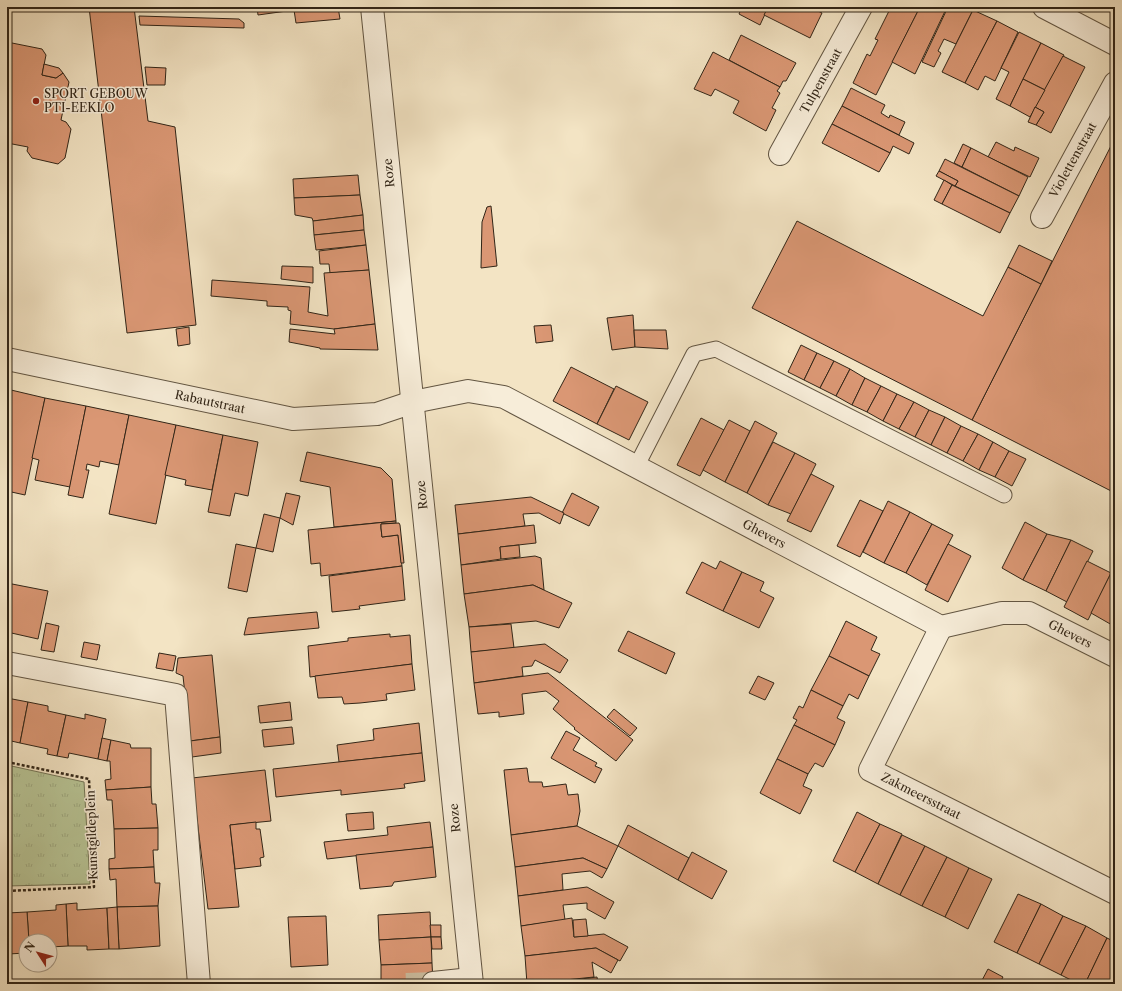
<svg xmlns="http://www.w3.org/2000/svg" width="1122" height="991" viewBox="0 0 1122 991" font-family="'Libre Caslon Text',serif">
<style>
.park{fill:url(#park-tufts);stroke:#747556}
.building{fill:#da9774;stroke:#312517}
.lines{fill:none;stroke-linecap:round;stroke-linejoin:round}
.street-tunnel{stroke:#ccbea1;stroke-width:22;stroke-dasharray:22 11;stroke-linecap:butt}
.lane-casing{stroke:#625542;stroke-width:17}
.street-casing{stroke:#625542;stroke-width:24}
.path{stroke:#312517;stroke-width:2.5;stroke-dasharray:3 2;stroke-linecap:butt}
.lane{stroke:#f7edd9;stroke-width:15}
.street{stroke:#f7edd9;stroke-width:22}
.poi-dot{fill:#8f2418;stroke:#f7edd9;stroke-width:1.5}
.labels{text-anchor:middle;stroke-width:3;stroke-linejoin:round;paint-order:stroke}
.street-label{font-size:12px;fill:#312517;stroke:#f7edd9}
.poi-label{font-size:12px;fill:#312517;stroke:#f7edd9;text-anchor:start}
</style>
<defs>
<pattern id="park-tufts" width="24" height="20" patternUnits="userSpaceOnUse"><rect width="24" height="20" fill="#b8c596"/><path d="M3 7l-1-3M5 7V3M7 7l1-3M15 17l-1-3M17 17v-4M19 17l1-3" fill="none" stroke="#9fa981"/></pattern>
</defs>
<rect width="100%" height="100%" fill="#f3e4c4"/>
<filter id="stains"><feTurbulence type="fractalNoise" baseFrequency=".005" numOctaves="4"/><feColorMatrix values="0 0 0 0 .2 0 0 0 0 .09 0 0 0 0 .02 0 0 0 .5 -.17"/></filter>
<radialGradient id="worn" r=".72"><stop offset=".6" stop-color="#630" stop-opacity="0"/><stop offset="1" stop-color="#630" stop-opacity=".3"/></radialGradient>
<!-- park -->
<polygon class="park" points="7,765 84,782 90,884 7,886"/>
<!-- building -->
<g class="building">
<polygon points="89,7 134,7 148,121 175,127 196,325 127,333"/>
<polygon points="257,7 338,7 340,19 296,23 294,10 258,15"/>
<polygon points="742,7 757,7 766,12 760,25 739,14"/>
<polygon points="768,7 810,7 822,13 810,38 764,15"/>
<polygon points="891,7 920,7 876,95 853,83 867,54 870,56 878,40 875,39"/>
<polygon points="920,7 947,7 915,74 892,62"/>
<polygon points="948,7 968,7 973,10 956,44 944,39 938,51 941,53 934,67 922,62"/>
<polygon points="973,10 997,21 965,83 942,72"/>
<polygon points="139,16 239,19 244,23 244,28 140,25"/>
<polygon points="997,21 1018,32 995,81 985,76 978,90 965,83"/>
<polygon points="1019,32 1041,43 1010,106 996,99 1009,72 1001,68"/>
<polygon points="741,35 796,63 786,81 783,81 780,87 729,60"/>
<polygon points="7,42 42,49 46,55 42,75 56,78 63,73 69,82 61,120 66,122 71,129 65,158 58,164 32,158 27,151 28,147 7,143"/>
<polygon points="1041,43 1064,55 1045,90 1023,79"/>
<polygon points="713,52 780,87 777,91 780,93 772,108 776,110 766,131 733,113 739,101 715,89 711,96 694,89"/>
<polygon points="1063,56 1085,67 1051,133 1036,125 1044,112 1035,107"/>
<polygon points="44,64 59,68 63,73 56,78 42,75"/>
<polygon points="145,67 166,68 165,85 147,85"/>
<polygon points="1023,79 1045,90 1030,117 1010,106"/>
<polygon points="851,88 885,105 881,113 889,118 890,115 905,122 899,135 842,106"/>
<polygon points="842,106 914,143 909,154 893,146 890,153 832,124"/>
<polygon points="1035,107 1044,112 1036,125 1028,122"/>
<polygon points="832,124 890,153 879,172 822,143"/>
<polygon points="1115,138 1115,493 972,420"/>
<polygon points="996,142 1014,151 1015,147 1039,158 1030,177 988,157"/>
<polygon points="963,144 971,148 962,167 954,163"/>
<polygon points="971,148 1028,177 1019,196 962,167"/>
<polygon points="945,159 1019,196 1010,213 955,186 958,181 939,171"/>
<polygon points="939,171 958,181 955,186 936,176"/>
<polygon points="358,175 360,195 294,198 293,179"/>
<polygon points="944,180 952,185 942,204 934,200"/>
<polygon points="952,185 1010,213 1000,233 942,204"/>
<polygon points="360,195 363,215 313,221 312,218 295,215 294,198"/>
<polygon points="491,206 497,266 481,268 482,222 487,207"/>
<polygon points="363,215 364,230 314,235 313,221"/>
<polygon points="797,221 983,316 1008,267 1041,284 972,420 752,308"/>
<polygon points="364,230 366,245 316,250 314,235"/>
<polygon points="366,245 369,270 330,273 329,264 320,264 319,251"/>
<polygon points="1019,245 1052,261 1041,284 1008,267"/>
<polygon points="282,266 313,267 313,283 281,279"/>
<polygon points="369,270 375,324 334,329 290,324 291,311 288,310 288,307 267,306 267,301 211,296 212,280 310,287 308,312 328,316 324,273"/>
<polygon points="633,315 635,347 612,350 607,318"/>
<polygon points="375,324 378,350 320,349 320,348 289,342 290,329 335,334 334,329"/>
<polygon points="551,325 553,341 536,343 534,326"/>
<polygon points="189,327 190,344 178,346 176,329"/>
<polygon points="634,330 666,330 668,349 635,347"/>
<polygon points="801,345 817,353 804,380 788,372"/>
<polygon points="817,353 834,361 820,388 804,380"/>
<polygon points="834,361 850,369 836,396 820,388"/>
<polygon points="571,367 614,389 597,424 553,401"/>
<polygon points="850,369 865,378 852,405 836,396"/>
<polygon points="865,378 881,386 867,412 852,405"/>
<polygon points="616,386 648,402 629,440 597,424"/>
<polygon points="881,386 897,394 883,421 867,412"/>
<polygon points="7,390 11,390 7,409"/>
<polygon points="11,390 45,398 25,495 7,491 7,409"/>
<polygon points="897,394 914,402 899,429 883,421"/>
<polygon points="45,398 86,406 70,487 35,480 39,460 32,458"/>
<polygon points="914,402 929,410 915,437 899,429"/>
<polygon points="86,406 129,415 119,465 100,461 99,467 87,464 86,470 89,470 83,498 68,495"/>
<polygon points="929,410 945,417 931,445 915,437"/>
<polygon points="129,415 176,425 156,524 109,514"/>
<polygon points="945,417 961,426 947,453 931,445"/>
<polygon points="701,418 724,430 700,476 677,465"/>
<polygon points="729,420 750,431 725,482 703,470"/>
<polygon points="755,421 777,433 747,493 725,482"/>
<polygon points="176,425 223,435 212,490 185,485 186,480 165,475"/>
<polygon points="961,426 978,434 963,461 947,453"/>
<polygon points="978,434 993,442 979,470 963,461"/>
<polygon points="223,435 258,442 248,496 235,493 230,516 208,512"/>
<polygon points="773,442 795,453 768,505 747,493"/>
<polygon points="993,442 1009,451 995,477 979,470"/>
<polygon points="1009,451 1026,459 1012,486 995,477"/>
<polygon points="307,452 381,468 392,479 396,521 334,527 330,487 300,481"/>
<polygon points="795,453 816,464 791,514 768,505"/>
<polygon points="811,474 834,486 811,532 787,521"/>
<polygon points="286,493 300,496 293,525 280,518"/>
<polygon points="572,493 599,507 589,526 562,513"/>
<polygon points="531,497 564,513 560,524 539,513 523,514 525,526 458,534 455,505"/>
<polygon points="860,500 883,511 860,557 837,546"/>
<polygon points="888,501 910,512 884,563 863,552"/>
<polygon points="910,512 932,524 906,573 884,563"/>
<polygon points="264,514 280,518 273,552 256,548"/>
<polygon points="396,521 396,523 381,524 381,528 382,537 398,535 402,566 321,576 320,563 311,564 308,530"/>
<polygon points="1025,522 1047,534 1023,580 1002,568"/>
<polygon points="399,523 400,525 404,563 401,563 398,535 382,537 381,528 381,524"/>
<polygon points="932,524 953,535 927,585 906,573"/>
<polygon points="534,525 536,543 500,547 501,559 461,565 458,534"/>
<polygon points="1047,534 1071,540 1046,591 1023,580"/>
<polygon points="1071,540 1093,551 1067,602 1046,591"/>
<polygon points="236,544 256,548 247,592 228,588"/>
<polygon points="948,544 971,556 948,602 925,590"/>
<polygon points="519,545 520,557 501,559 500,547"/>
<polygon points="535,556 541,558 544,590 533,585 464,594 461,565"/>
<polygon points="720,561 742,572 723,611 686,593 702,562 716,569"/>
<polygon points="1087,561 1111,573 1088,620 1064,607"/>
<polygon points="1115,565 1115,619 1112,625 1091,613"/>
<polygon points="402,566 405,600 359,606 360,609 332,612 329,576"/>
<polygon points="742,572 764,582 760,591 774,598 759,628 723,611"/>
<polygon points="7,583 48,591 38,639 7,632"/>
<polygon points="533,585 572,603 559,628 536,621 469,627 464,594"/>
<polygon points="317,612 319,628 244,635 248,618"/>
<polygon points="846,621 877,637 871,650 880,654 869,676 829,656"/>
<polygon points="46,623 59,626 54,652 41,650"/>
<polygon points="511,624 514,648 471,652 469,627"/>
<polygon points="628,631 675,653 666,674 618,651"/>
<polygon points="390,634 390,637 410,635 412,664 310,677 308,646 348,641 348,638"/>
<polygon points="84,642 100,645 97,660 81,657"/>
<polygon points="545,644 568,660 560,673 535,660 532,666 522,667 523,676 474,683 471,652"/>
<polygon points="159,653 176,656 173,671 156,668"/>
<polygon points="212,655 220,737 190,741 183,676 176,673 178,658"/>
<polygon points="829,656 869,676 858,699 849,694 843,706 811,690"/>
<polygon points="412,664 415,690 386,694 387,700 360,703 344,704 342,697 318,698 315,676"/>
<polygon points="548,673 633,740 616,761 574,729 575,728 553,709 559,701 546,691 522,694 524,714 499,717 499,712 478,714 474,683"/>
<polygon points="758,676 774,683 765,700 749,693"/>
<polygon points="811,690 843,706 837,718 845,722 835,745 794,725 797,720 793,718 799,706 803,708"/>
<polygon points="7,698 28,702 20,743 7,740"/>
<polygon points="28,702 48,706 48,711 66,715 57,756 47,754 48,749 20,743"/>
<polygon points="290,702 292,720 260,723 258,706"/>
<polygon points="614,709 637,728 630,736 607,717"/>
<polygon points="85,714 106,719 98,759 69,753 68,758 57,756 66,715 85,719"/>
<polygon points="419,723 422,753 339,762 337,745 374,740 373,729"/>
<polygon points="794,725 835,745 823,767 815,763 808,774 777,759"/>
<polygon points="292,727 294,744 264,747 262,730"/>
<polygon points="566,731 580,738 573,750 597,763 595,766 602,769 595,783 551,758"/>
<polygon points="220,737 221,753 192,757 190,741"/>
<polygon points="102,738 111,740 107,761 98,759"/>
<polygon points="111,740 130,744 131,748 151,748 151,787 106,790 105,780 111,779 110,761 107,761"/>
<polygon points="422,753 425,781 404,784 405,788 341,795 341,790 276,797 273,769"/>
<polygon points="777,759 808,774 803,786 812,790 800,814 760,793"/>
<polygon points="527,768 529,782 542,782 543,787 566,784 568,795 578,794 580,811 577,826 511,835 504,770"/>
<polygon points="265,770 271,821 230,825 239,907 208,909 192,778"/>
<polygon points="151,787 152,804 156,804 158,828 114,829 112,800 107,800 106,790"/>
<polygon points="373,812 374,829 348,831 346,814"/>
<polygon points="857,812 880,824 855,872 833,861"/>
<polygon points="256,822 256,829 260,829 264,857 260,858 261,866 235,869 230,825"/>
<polygon points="430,822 433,847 327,859 324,842 388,835 387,827"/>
<polygon points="880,824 902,834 878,884 855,872"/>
<polygon points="628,825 689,858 678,880 618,846"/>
<polygon points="577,826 618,846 607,869 583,858 515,867 511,835"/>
<polygon points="158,828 158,850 153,850 154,867 109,869 109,859 115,858 114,829"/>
<polygon points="902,835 925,846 900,895 878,884"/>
<polygon points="925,846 947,857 922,906 900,895"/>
<polygon points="433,847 436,877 394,882 392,886 360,889 356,855"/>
<polygon points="692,852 727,871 712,899 678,880"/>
<polygon points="947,857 969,868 945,917 922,906"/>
<polygon points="583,858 607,869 602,878 590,871 562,874 563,890 518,896 515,867"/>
<polygon points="154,867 155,883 160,883 158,906 117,907 116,879 110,880 109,869"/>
<polygon points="969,868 992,879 968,929 945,917"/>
<polygon points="587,887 614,902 605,919 587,909 587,903 563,905 565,920 521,926 518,896"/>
<polygon points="1018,894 1041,904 1017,953 994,942"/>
<polygon points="77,903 77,910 107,908 109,949 87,950 87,946 68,946 66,904"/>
<polygon points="66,904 68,946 50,947 50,941 29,941 27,912 56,910 56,905"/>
<polygon points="1041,904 1063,916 1039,964 1017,953"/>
<polygon points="158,906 160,946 119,949 117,907"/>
<polygon points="117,907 119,949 109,949 107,908"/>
<polygon points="27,912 29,941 26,941 26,953 8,954 7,913"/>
<polygon points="430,912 431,937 379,940 378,915"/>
<polygon points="326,916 328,965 291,967 288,917"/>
<polygon points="1063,916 1086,926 1061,975 1039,964"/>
<polygon points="572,918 574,937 604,934 628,947 620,961 596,948 525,956 521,926"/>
<polygon points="586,919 588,936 574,937 573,920"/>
<polygon points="430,925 441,925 441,937 431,937"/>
<polygon points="1086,926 1107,938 1085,984 1079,984 1061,975"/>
<polygon points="431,937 432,963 381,965 379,940"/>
<polygon points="431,937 441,937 442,949 432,949"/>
<polygon points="1107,938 1115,942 1115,980 1113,984 1085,984"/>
<polygon points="596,948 618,960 611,973 592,962 594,977 527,984 525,956"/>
<polygon points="432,963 433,983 381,984 381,965"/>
<polygon points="988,969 1003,977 999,984 980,984"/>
<polygon points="597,977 598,984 540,984"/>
</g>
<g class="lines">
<!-- street-tunnel -->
<polyline class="street-tunnel" points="406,984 433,983"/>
<defs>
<polyline id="lane" points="636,467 694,354 716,349 1004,495"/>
<g id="street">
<polyline points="372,7 472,984"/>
<polyline points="1044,7 1115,44"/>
<polyline points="780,154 861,7"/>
<polyline points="1042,217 1115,83"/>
<polyline points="7,359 293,419 377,414 413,402 468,391 504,397 941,627 1002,613 1029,613 1115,656"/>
<polyline points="941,627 870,770 1115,893"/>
<polyline points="7,663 176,695 199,984"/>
<polyline points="433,983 471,979"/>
</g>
</defs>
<!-- lane casing -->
<use href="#lane" class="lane-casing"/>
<!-- street casing -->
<use href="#street" class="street-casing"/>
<!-- path -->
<polyline class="path" points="7,762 89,779 94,887 7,891"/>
<!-- lane -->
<use href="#lane" class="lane"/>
<!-- street -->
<use href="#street" class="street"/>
</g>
<!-- markers -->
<circle class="poi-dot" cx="36" cy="101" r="4"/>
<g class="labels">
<!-- street labels -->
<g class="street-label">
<text transform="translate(821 81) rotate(-61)" y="4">Tulpenstraat</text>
<text transform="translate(1073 160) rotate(-61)" y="4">Violettenstraat</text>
<text transform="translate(389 173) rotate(-96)" y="4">Roze</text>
<text transform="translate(210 402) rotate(12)" y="4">Rabautstraat</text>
<text transform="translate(422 495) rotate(-96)" y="4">Roze</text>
<text transform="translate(764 534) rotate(28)" y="4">Ghevers</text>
<text transform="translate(1070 634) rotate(27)" y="4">Ghevers</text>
<text transform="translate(921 796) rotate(27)" y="4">Zakmeersstraat</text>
<text transform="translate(455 818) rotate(-96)" y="4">Roze</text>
<text transform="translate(92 835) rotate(-92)" y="4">Kunstgildeplein</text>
</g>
<!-- poi labels -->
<g class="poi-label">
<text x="44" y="98">SPORT GEBOUW<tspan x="44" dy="14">PTI-EEKLO</tspan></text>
</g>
</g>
<!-- margin -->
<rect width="1122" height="991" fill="none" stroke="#f3e4c4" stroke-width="24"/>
<rect x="8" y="8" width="1106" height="975" fill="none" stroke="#312517" stroke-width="2"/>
<rect x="12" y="12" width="1098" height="967" fill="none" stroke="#312517"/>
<!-- north arrow -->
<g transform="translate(38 953) rotate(306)"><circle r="19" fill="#f7edd9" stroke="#a89d8b"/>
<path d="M0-3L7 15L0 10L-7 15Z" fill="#8f2418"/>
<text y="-6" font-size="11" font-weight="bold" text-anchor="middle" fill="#312517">N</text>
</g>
<rect width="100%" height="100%" filter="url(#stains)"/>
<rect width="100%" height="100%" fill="url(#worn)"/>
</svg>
